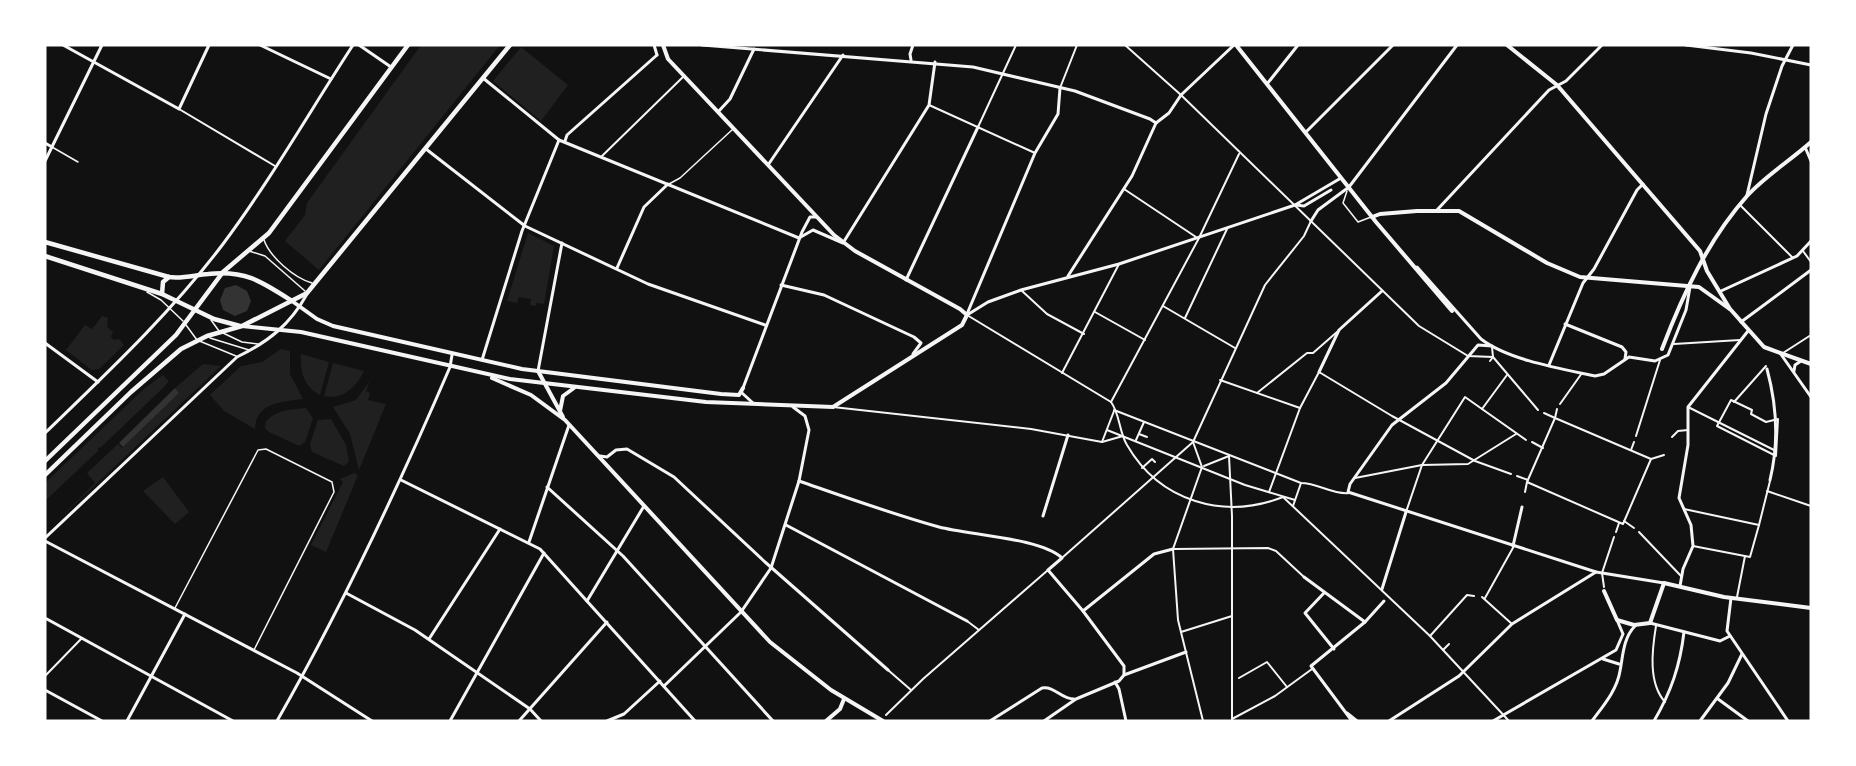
<svg xmlns="http://www.w3.org/2000/svg" width="1856" height="766" viewBox="0 0 1856 766" font-family="Manrope,sans-serif">
<style>
.green{fill:#202020}
.water{fill:#333}
.lines{fill:none;stroke-linecap:round;stroke-linejoin:round}
.service{stroke:#f5f5f5;stroke-width:1.5}
.pedestrian{stroke:#f5f5f5;stroke-width:2}
.minor{stroke:#f5f5f5;stroke-width:3}
.tertiary{stroke:#f5f5f5;stroke-width:4}
.primary{stroke:#f5f5f5;stroke-width:4.5}
.trunk{stroke:#f5f5f5;stroke-width:4.5}
</style>
<rect width="100%" height="100%" fill="#111"/>
<!-- green -->
<g class="green">
<polygon points="421,45 500,45 319,270 285,241 305,215 307,203"/>
<polygon points="521,47 568,85 541,121 493,81"/>
<polygon points="528,233 554,246 544,304 537,303 536,306 530,305 531,299 519,297 517,303 507,301"/>
<polygon points="102,316 108,318 107,327 113,332 111,337 114,340 119,339 124,345 99,369 92,370 66,350 85,325 92,329"/>
<path d="M281 349 290 351V374L303 399C282 402 256 402 255 429L224 411 210 395 241 366 262 362Z"/>
<path d="M301 354 329 362 320 395C304 387 300 372 301 354Z"/>
<path d="M333 363 364 371C356 387 343 400 324 396Z"/>
<polygon points="203,364 221,366 53,525 95,483 87,473 118,444 122,448 179,393 175,388"/>
<polygon points="163,375 169,381 164,387 100,448 98,447 98,451 45,501 45,483 145,388"/>
<polygon points="370,381 366,391 370,393 368,400 386,404 359,470 350,434 333,407 356,400"/>
<path d="M306 408 313 418 305 442 299 446 269 432 265 428 266 421C276 410 292 409 306 408Z"/>
<polygon points="331,419 346,445 349,461 344,466 312,452 310,444 318,420"/>
<polygon points="354,473 358,475 326,552 311,545 343,482 340,479"/>
<polygon points="163,477 189,512 175,524 143,491"/>
</g>
<!-- water -->
<g class="water">
<polygon points="236,285 247,291 251,301 247,311 235,316 223,310 220,300 225,288"/>
<polygon points="175,388 179,393 123,447 119,443"/>
</g>
<g class="lines">
<!-- service -->
<g class="service">
<polyline points="52,147 78,162"/>
<polyline points="669,184 680,178 733,129"/>
<polyline points="1347,191 1343,203 1358,222 1371,217"/>
<path d="M264 240C270 257 294 278 312 283"/>
<polyline points="249,251 265,256 305,291"/>
<polyline points="147,292 161,300 183,321"/>
<polyline points="211,320 219,331"/>
<polyline points="186,325 197,340 236,356"/>
<polyline points="223,333 242,342 258,344"/>
<polyline points="210,338 249,350"/>
<polyline points="175,608 258,450 266,449 332,482 334,492 254,650"/>
</g>
<!-- pedestrian -->
<g class="pedestrian">
<polyline points="1125,45 1181,95 1419,326 1468,356 1493,357 1538,410"/>
<polyline points="1060,88 1077,45"/>
<polyline points="929,105 1035,153"/>
<polyline points="179,109 275,166"/>
<polyline points="978,127 1016,45"/>
<polyline points="602,156 684,76"/>
<polyline points="1124,189 1196,237"/>
<polyline points="1740,205 1793,258"/>
<polyline points="1803,251 1811,262"/>
<polyline points="1021,290 1047,314 1084,334"/>
<polyline points="1163,306 1235,348"/>
<polyline points="1095,312 1145,340"/>
<polyline points="967,315 1111,402"/>
<polyline points="1185,318 1227,229"/>
<polyline points="1674,344 1740,340"/>
<polyline points="1783,353 1811,335"/>
<polyline points="1490,361 1493,357 1492,347"/>
<polyline points="1062,373 1119,264"/>
<polyline points="1220,380 1300,408"/>
<polyline points="1257,393 1307,353 1313,353 1337,332"/>
<polygon points="1731,400 1752,410 1751,414 1766,422 1778,419 1776,456 1717,426"/>
<polyline points="1111,402 1199,238 1239,154"/>
<path d="M1111 402C1120 414 1119 432 1127 445 1160 502 1224 520 1283 497"/>
<polyline points="1734,402 1766,366"/>
<polyline points="1560,404 1582,373"/>
<polyline points="833,407 1031,429 1102,442 1123,436"/>
<polyline points="1688,407 1774,450"/>
<polyline points="1482,409 1507,375"/>
<path d="M1114 410 1301 483C1318 483 1333 495 1349 493"/>
<polyline points="1544,413 1555,418 1557,409"/>
<polyline points="1107,430 1245,485 1295,500"/>
<polyline points="1139,434 1147,437"/>
<polyline points="1636,436 1660,360"/>
<polyline points="1672,437 1678,431 1688,430"/>
<polyline points="1136,440 1144,422"/>
<polyline points="1102,442 1114,411"/>
<polyline points="1193,442 1202,467 1173,549 1178,620 1203,721"/>
<polyline points="1532,442 1543,448"/>
<polyline points="1631,450 1634,442"/>
<polyline points="1229,456 1232,516 1232,721"/>
<polyline points="1651,459 1664,455"/>
<polyline points="1204,466 1229,456"/>
<polyline points="1142,468 1152,459 1155,462"/>
<polyline points="1517,476 1528,480"/>
<polyline points="1355,478 1422,465 1468,464 1516,434"/>
<polyline points="1767,491 1811,506"/>
<polyline points="1269,492 1300,408 1319,372 1392,416 1475,461 1511,474"/>
<polyline points="1525,492 1527,482 1555,418 1651,459 1623,524 1527,482"/>
<polyline points="1283,497 1430,636 1509,721"/>
<polyline points="1293,506 1301,483"/>
<polyline points="1684,509 1759,525 1750,557 1693,546"/>
<polyline points="1406,512 1422,465 1465,397 1526,440"/>
<polyline points="1624,521 1634,528"/>
<polyline points="1759,525 1770,481"/>
<polyline points="1616,532 1619,523"/>
<polyline points="1639,532 1681,576"/>
<polyline points="1174,549 1268,548 1276,551 1304,577"/>
<polyline points="1063,557 1193,442 1265,285 1304,236 1311,221"/>
<polyline points="1604,587 1602,573 1614,537"/>
<polyline points="1482,597 1512,624"/>
<polyline points="1737,597 1745,556"/>
<polyline points="1485,598 1514,546"/>
<polyline points="967,621 979,630"/>
<path d="M1656 626C1652 650 1648 683 1665 702"/>
<polyline points="1181,632 1232,616"/>
<polyline points="1430,636 1467,595 1474,596"/>
<polyline points="1443,650 1449,644"/>
<polyline points="888,670 911,690"/>
<polyline points="45,676 82,638"/>
<polyline points="1239,678 1267,662 1287,687"/>
<polyline points="886,715 923,679 1048,570"/>
<polyline points="1232,719 1275,696 1312,669"/>
</g>
<!-- minor -->
<g class="minor">
<polyline points="63,45 179,109 209,45"/>
<polyline points="260,45 331,79"/>
<polyline points="359,45 391,67"/>
<polyline points="654,45 657,55"/>
<polyline points="702,45 973,67 1075,91 1150,119 1156,123"/>
<polyline points="1686,45 1751,53 1811,65"/>
<polyline points="911,60 910,54 913,45"/>
<polyline points="483,78 559,140 799,238"/>
<polyline points="1267,84 1298,45"/>
<polyline points="718,112 730,99 754,49"/>
<polyline points="1156,123 1169,113 1181,95 1234,45"/>
<polyline points="1306,132 1393,45"/>
<polyline points="565,141 567,135 657,55"/>
<polyline points="45,143 52,147"/>
<polyline points="1805,147 1811,161"/>
<polyline points="426,149 525,226 648,284 765,325"/>
<polyline points="45,161 102,45"/>
<polyline points="768,165 843,55"/>
<polyline points="1747,195 1766,114 1782,66 1793,45"/>
<polyline points="1296,205 1304,206 1331,190"/>
<polyline points="1437,210 1549,90 1566,81 1602,45"/>
<polyline points="1311,221 1318,210 1349,187 1457,45"/>
<polyline points="799,238 813,230 843,243 929,105 935,62"/>
<path d="M1417 267 1481 339C1508 360 1562 369 1595 376L1604 374 1629 357 1655 361 1668 355 1686 310 1690 287"/>
<polyline points="617,268 644,207 668,184"/>
<polyline points="1068,276 1132,176 1156,123"/>
<polyline points="906,280 978,127"/>
<polyline points="781,285 824,295 914,337 921,343 913,354"/>
<polyline points="1721,291 1797,256 1811,241"/>
<polyline points="967,314 1035,153 1058,114 1060,88"/>
<polyline points="967,315 988,302 1021,290 1119,264 1295,205 1341,178"/>
<polyline points="1741,322 1811,270"/>
<polyline points="1565,324 1622,347 1626,352 1625,359"/>
<polyline points="45,343 98,382"/>
<polyline points="1492,346 1478,345 1446,383 1392,425 1350,484 1348,492 1596,572 1664,583"/>
<polyline points="1780,353 1811,397"/>
<polyline points="482,360 522,231 559,140"/>
<polyline points="1549,365 1583,283 1594,269 1637,190 1643,184"/>
<path d="M1767 369C1777 406 1779 443 1770 480"/>
<polyline points="538,371 562,243"/>
<polyline points="1794,371 1795,365 1801,361"/>
<polyline points="1319,372 1339,330 1382,291"/>
<polyline points="743,388 802,232 810,217 816,217"/>
<polyline points="742,393 753,403"/>
<path d="M45 433C107 373 171 313 223 244 270 181 310 111 353 45"/>
<polyline points="600,456 607,457 616,450 627,449 674,477 765,562 888,670"/>
<polyline points="401,480 540,549 695,721"/>
<path d="M799 481C845 497 892 514 939 527 969 535 1041 538 1062 558L1048 570 1083 611 1124 666V675"/>
<polyline points="547,487 623,556 773,721"/>
<polyline points="1043,516 1068,435"/>
<polyline points="786,525 967,621"/>
<path d="M45 538 237 357C268 342 290 325 307 294"/>
<polyline points="45,541 297,673 372,721"/>
<polyline points="529,542 569,425"/>
<polyline points="1513,546 1522,507"/>
<polyline points="1304,577 1365,622"/>
<polyline points="1680,586 1683,569 1693,546 1691,525 1679,498 1688,445 1688,407 1748,331"/>
<polyline points="1382,589 1406,512"/>
<polyline points="346,593 415,630 530,709 541,721"/>
<polyline points="1324,593 1305,613 1334,649"/>
<polyline points="1731,598 1727,631 1788,721"/>
<polyline points="587,601 644,506"/>
<polyline points="1083,611 1154,554 1173,549"/>
<polyline points="45,618 233,721"/>
<polyline points="1650,623 1720,641 1730,636"/>
<polyline points="429,639 500,529"/>
<polyline points="1603,659 1619,664"/>
<polyline points="1115,682 1119,689 1126,721"/>
<polyline points="664,686 741,612 771,568 799,481 809,430 805,416 793,407"/>
<polyline points="45,690 102,721"/>
<polyline points="1718,699 1748,721"/>
<polyline points="1347,713 1357,721"/>
<polyline points="127,721 185,614"/>
<path d="M277 721C342 607 398 488 450 367L452 355"/>
<polyline points="450,721 544,553"/>
<polyline points="519,721 607,622"/>
<polyline points="607,721 624,714 660,681"/>
<path d="M990 721 1042 688C1055 686 1061 699 1074 699"/>
<polyline points="1044,721 1076,699 1119,681 1124,675 1186,652"/>
<polyline points="1352,721 1311,666 1365,622 1384,601"/>
<polyline points="1389,721 1459,676 1512,624 1596,572"/>
<polyline points="1493,721 1616,650 1623,634 1617,620"/>
<path d="M1592 721C1603 706 1617 690 1620 671 1623 656 1623 638 1635 626"/>
<path d="M1654 721C1671 692 1680 666 1684 632"/>
<polyline points="1700,721 1728,683 1742,654"/>
</g>
<!-- tertiary -->
<g class="tertiary">
<polyline points="1236,45 1376,222 1452,311"/>
<polyline points="1507,45 1557,85 1700,251 1707,271 1730,309"/>
<polyline points="1372,217 1380,214 1417,211 1459,211 1547,263 1580,277 1699,287 1731,310 1764,347 1811,364"/>
<polyline points="292,301 317,319 333,326 522,369 721,394 739,395 743,388"/>
<polyline points="242,326 301,332 510,379 706,402 833,407 962,325 967,315 960,309 855,251 834,235 668,59 663,45"/>
<path d="M1662 349C1683 294 1708 240 1747 196 1765 176 1791 160 1811 142"/>
<polyline points="538,371 563,417"/>
<polyline points="492,378 531,395 565,420 770,642 831,690 883,721"/>
<polyline points="560,411 563,396 574,388"/>
<polyline points="1604,591 1617,620 1634,625 1650,623 1664,583 1724,597 1811,608"/>
<polyline points="826,721 840,709 844,699"/>
</g>
<!-- primary -->
<g class="primary">
<path d="M45 242 169 277C182 279 195 275 208 274 245 270 261 281 292 301"/>
<polyline points="45,256 162,294 214,319 240,326"/>
<polyline points="162,294 163,282 169,277"/>
</g>
<!-- trunk -->
<g class="trunk">
<polyline points="45,461 176,335 223,272 269,233 408,45"/>
<polyline points="45,475 131,392 181,349 207,336 242,326 307,293 510,45"/>
</g>
</g>
<!-- border -->
<rect width="1856" height="766" fill="none" stroke="#ffffff" stroke-width="93"/>
</svg>
